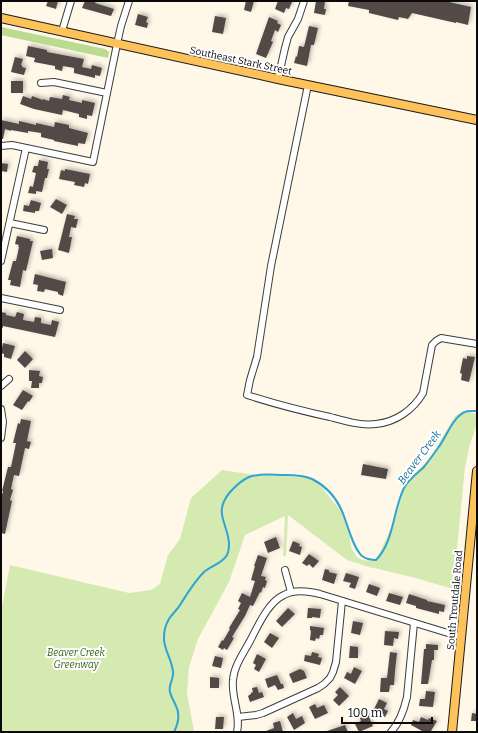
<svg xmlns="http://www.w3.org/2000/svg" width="478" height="733" viewBox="0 0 478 733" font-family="Bitter,serif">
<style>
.green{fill:#d5eab1}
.forest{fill:#badb90}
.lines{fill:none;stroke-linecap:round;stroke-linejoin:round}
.stream{stroke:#2fa3d1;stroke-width:2}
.building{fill:#534a46;filter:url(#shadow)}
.minor-casing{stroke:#3d3d3d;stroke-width:8}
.major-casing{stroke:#1b1b1b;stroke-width:10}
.minor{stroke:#fff;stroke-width:6}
.major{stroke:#fdc259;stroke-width:8}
.labels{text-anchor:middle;stroke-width:4;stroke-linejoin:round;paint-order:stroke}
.street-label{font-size:10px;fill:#0a0a0a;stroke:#fff}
.park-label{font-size:10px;font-style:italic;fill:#31631a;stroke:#fff}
.water-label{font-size:11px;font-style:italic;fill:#11719e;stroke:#fff}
</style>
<defs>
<filter id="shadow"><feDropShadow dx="2" dy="-2" stdDeviation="2" flood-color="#0004"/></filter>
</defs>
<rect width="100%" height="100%" fill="#fff8e8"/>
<!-- green -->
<polygon class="green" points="463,411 477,414 477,424 470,444 465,467 453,589 412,577 369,567 347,560 288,515 286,556 283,556 285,516 245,535 229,582 198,639 189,667 187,694 194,731 194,732 1,732 1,612 10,565 129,593 151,590 160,584 168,555 180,539 191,498 222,470 260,476 270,475 308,478 319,484 341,511 349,529 351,547 357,557 362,560 373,561 377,558 395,520 405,485 414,474 429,460 455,416"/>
<!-- forest -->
<polygon class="forest" points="1,27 105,49 109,52 108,58 1,35"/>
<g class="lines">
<!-- stream -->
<path class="stream" d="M174 732C178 724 180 714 176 706 174 701 171 697 170 692 168 685 174 679 173 672 172 659 163 649 164 637 164 631 166 624 169 619 172 614 177 610 180 605 187 594 194 582 203 573 210 566 222 564 227 555 229 551 229 547 229 543 227 521 213 513 230 492 237 485 240 481 249 477 260 473 273 475 285 475 294 475 303 475 312 479 324 485 335 496 341 509 347 521 352 547 362 556 366 559 370 560 376 560 394 542 393 510 404 488 408 480 416 474 423 468 428 462 433 455 438 448 445 439 451 422 460 415 466 410 470 411 477 411"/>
</g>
<!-- building -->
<g class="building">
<polygon points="48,1 58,1 56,9 46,6"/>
<polygon points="85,1 96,1 95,3 114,9 111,16 82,8"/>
<polygon points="246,1 254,1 251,12 244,10"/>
<polygon points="278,1 289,1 292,2 289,9 286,8 284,13 275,9"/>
<polygon points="316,1 325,1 324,9 326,9 325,15 314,13"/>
<polygon points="349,1 445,1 471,7 468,25 456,22 456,23 412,13 408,19 399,17 398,20 369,13 369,10 348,6"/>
<polygon points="138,14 148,17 146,22 148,23 147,28 135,25"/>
<polygon points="215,16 226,18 223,34 212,32"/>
<polygon points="269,17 278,21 277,23 281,25 278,32 275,30 271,41 273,42 266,58 256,54"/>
<polygon points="309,26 318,28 314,45 311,45 307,66 294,63 296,56 297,57 299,46 304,47"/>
<polygon points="28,46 47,50 47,52 84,59 82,67 91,69 92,65 102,68 100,76 95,75 95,78 74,73 74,68 63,66 62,71 55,69 55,66 34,62 35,58 26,56"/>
<polygon points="15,57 23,59 21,65 22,65 22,67 26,68 24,75 11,72"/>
<rect x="11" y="81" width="12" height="12"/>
<polygon points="63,95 70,97 69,100 82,103 82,100 95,103 92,116 87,115 87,119 79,117 79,114 63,110 62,115 34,109 20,104 23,96 31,99 32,96 43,100 43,99 49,101 50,97 62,99"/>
<polygon points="1,120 19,124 19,121 36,125 36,123 54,127 55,122 69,125 69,128 88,133 85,144 78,143 78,146 54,141 54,140 41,137 41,133 28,131 28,133 11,130 11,131 5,129 3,139 1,139"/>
<polygon points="39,160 48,162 47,169 49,169 47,178 45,178 42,192 36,191 36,194 28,193 30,186 33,187 36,173 32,172 34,166 38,166"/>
<polygon points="1,163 8,164 7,172 1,171"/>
<polygon points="65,169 90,174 88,184 85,183 84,187 74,185 75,182 59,179 61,170 65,171"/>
<polygon points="56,199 67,205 62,214 50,207"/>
<polygon points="31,200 41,203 39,211 35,211 35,213 23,211 24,205 29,206"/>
<polygon points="67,214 75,216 74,219 78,219 76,228 71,227 69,237 72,237 69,253 58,250"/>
<polygon points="17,236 30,239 30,241 33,241 26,271 23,270 20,287 10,285 11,280 8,280 13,261 16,261 19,247 18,247 19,245 15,244"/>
<polygon points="52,249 53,258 42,260 40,251"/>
<polygon points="35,274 66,282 63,296 58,294 58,292 45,289 44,292 37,291 38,285 33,284"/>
<polygon points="1,312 6,313 6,315 15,317 17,312 24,314 23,320 34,322 35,317 41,318 41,323 51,325 52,320 59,322 55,337 3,326 3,328 1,327"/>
<polygon points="3,343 15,346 11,359 4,357 4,354 1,353"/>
<polygon points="25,351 33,359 25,368 17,360"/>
<polygon points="467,356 475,357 469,382 461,380 462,374 460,373 463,358 467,359"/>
<polygon points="29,370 40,371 39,376 43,377 42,383 39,383 39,388 31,388 32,381 29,381"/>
<polygon points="23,390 33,396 29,402 28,401 22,410 13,405"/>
<polygon points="21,419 31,421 27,441 31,442 29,449 25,448 19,476 14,475 11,489 13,490 10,500 12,501 5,534 1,533 1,499 3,491 2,491 8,467 11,467 16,443 13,443 18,423 20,424"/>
<polygon points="363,464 388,469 386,479 361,475"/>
<polygon points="276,537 280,548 268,553 264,542"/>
<polygon points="293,541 300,544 299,546 302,547 300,555 289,551"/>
<polygon points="309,554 319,561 313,568 309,564 307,566 302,563"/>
<polygon points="258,555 267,558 261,576 266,577 265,580 267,581 265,588 263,587 261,593 260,592 253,606 250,605 245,616 232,637 234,638 227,650 224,648 223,650 218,647 222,640 223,641 230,629 229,628 240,610 238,609 241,603 238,601 242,593 250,597 255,581 251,580 255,566 254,566"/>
<polygon points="325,569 329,570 329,572 337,574 334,584 322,580"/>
<polygon points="346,573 359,577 355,589 349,587 351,583 343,581"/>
<polygon points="369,584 380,588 377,596 366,592"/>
<polygon points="389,593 403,597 400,605 386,601"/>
<polygon points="409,594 427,600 427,601 445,605 444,612 439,611 439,614 416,608 416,606 406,603"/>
<polygon points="288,608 295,614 282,627 276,621"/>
<polygon points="308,608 321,609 320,618 312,617 312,618 307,618"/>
<polygon points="353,621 363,623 360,635 351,633"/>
<polygon points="310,626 324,628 323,635 320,635 319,639 316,638 315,641 310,640 311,631 310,630"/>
<polygon points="385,631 399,632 398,639 394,638 393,646 384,645"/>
<polygon points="270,633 279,638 272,648 264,642"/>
<polygon points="426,644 438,645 438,650 434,650 434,660 432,660 428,684 421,684 424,649 426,649"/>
<polygon points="350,646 358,647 358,658 349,658"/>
<polygon points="312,652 319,654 318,657 322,658 320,665 304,661 305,655 311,656"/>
<polygon points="390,652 397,653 395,671 394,685 390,685 389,692 380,692 381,678 387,678"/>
<polygon points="257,654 266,659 259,672 254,669 256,665 253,663"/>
<polygon points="215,656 223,658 221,668 212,666"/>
<polygon points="354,667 362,671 355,684 344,678 347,672 351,674"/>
<polygon points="300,669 304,671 307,678 293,683 289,674"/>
<polygon points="277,675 281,684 283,684 284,688 278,690 275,685 268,688 265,679"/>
<polygon points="210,677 219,678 219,688 210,688"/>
<polygon points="257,687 259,693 262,692 264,697 250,702 248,696 251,694 251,693 253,692 252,688"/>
<polygon points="340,687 349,696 339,706 333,700 338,695 335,692"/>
<polygon points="426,691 435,692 433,707 419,706 420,699 425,699"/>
<polygon points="379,699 387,703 384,709 388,711 385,717 373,711"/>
<polygon points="315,704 317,708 324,705 328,713 315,719 309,707"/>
<polygon points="293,713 296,719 302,716 305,723 294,730 287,717"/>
<polygon points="472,713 477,714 477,721 471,721"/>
<polygon points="368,714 373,726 359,732 355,724 361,721 360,718"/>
<polygon points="216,717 224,717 223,729 215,729"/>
<polygon points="421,717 428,720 429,718 437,721 431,731 422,731 411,725 413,720 419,722"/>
<polygon points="280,721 283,732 266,732 266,731 274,728 273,723"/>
<polygon points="345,725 348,732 327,732 327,731"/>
</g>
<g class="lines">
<defs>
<g id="minor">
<polyline points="62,31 71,1"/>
<polyline points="278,79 285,48 288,37 298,19 304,1"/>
<polyline points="41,83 54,82 107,93"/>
<path d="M308 85 271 266 257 357 250 380 247 395C275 404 302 411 330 417 345 421 361 426 376 424 396 422 413 410 423 393L432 345 436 341 441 338 477 344"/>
<polyline points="1,146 12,145 93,162 117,44 121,26 129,1"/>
<polyline points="10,223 44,230"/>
<polyline points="1,261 26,148"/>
<polyline points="1,298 60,310"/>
<polyline points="1,386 9,379"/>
<polyline points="1,409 3,422 1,438"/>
<polyline points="285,570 291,592"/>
<polyline points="238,717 256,715 263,713 318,688 324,684 330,678 333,672 336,662 342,601"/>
<path d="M237 732C241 714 231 698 233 680 234 666 243 654 250 641 258 626 268 602 284 595 295 589 308 591 320 594L461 637"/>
<path d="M391 732C400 722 404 710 407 697L414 623"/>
</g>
<g id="major">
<polyline points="1,18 278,79 477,120"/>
<polyline points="452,732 477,471"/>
</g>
</defs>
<!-- minor casing -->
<use href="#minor" class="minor-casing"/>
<!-- major casing -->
<use href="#major" class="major-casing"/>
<!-- minor -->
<use href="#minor" class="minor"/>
<!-- major -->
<use href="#major" class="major"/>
</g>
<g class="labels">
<!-- street labels -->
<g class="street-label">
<text transform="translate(241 60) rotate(12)" y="4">Southeast Stark Street</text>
<text transform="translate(454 600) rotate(-85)" y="4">South Troutdale Road</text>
</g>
<!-- park labels -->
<g class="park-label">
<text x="76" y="656">Beaver Creek<tspan x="76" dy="12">Greenway</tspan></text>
</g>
<!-- water labels -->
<g class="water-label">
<text transform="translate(419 457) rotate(-53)" y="4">Beaver Creek</text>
</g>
</g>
<!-- border -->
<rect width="478" height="733" fill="none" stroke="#0a0a0a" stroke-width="4"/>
<!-- scale -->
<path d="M342 717v6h90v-6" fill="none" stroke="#0a0a0a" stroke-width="2"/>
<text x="348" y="717" font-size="12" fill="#0a0a0a" stroke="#ffffff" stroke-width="3" paint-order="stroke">100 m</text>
</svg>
